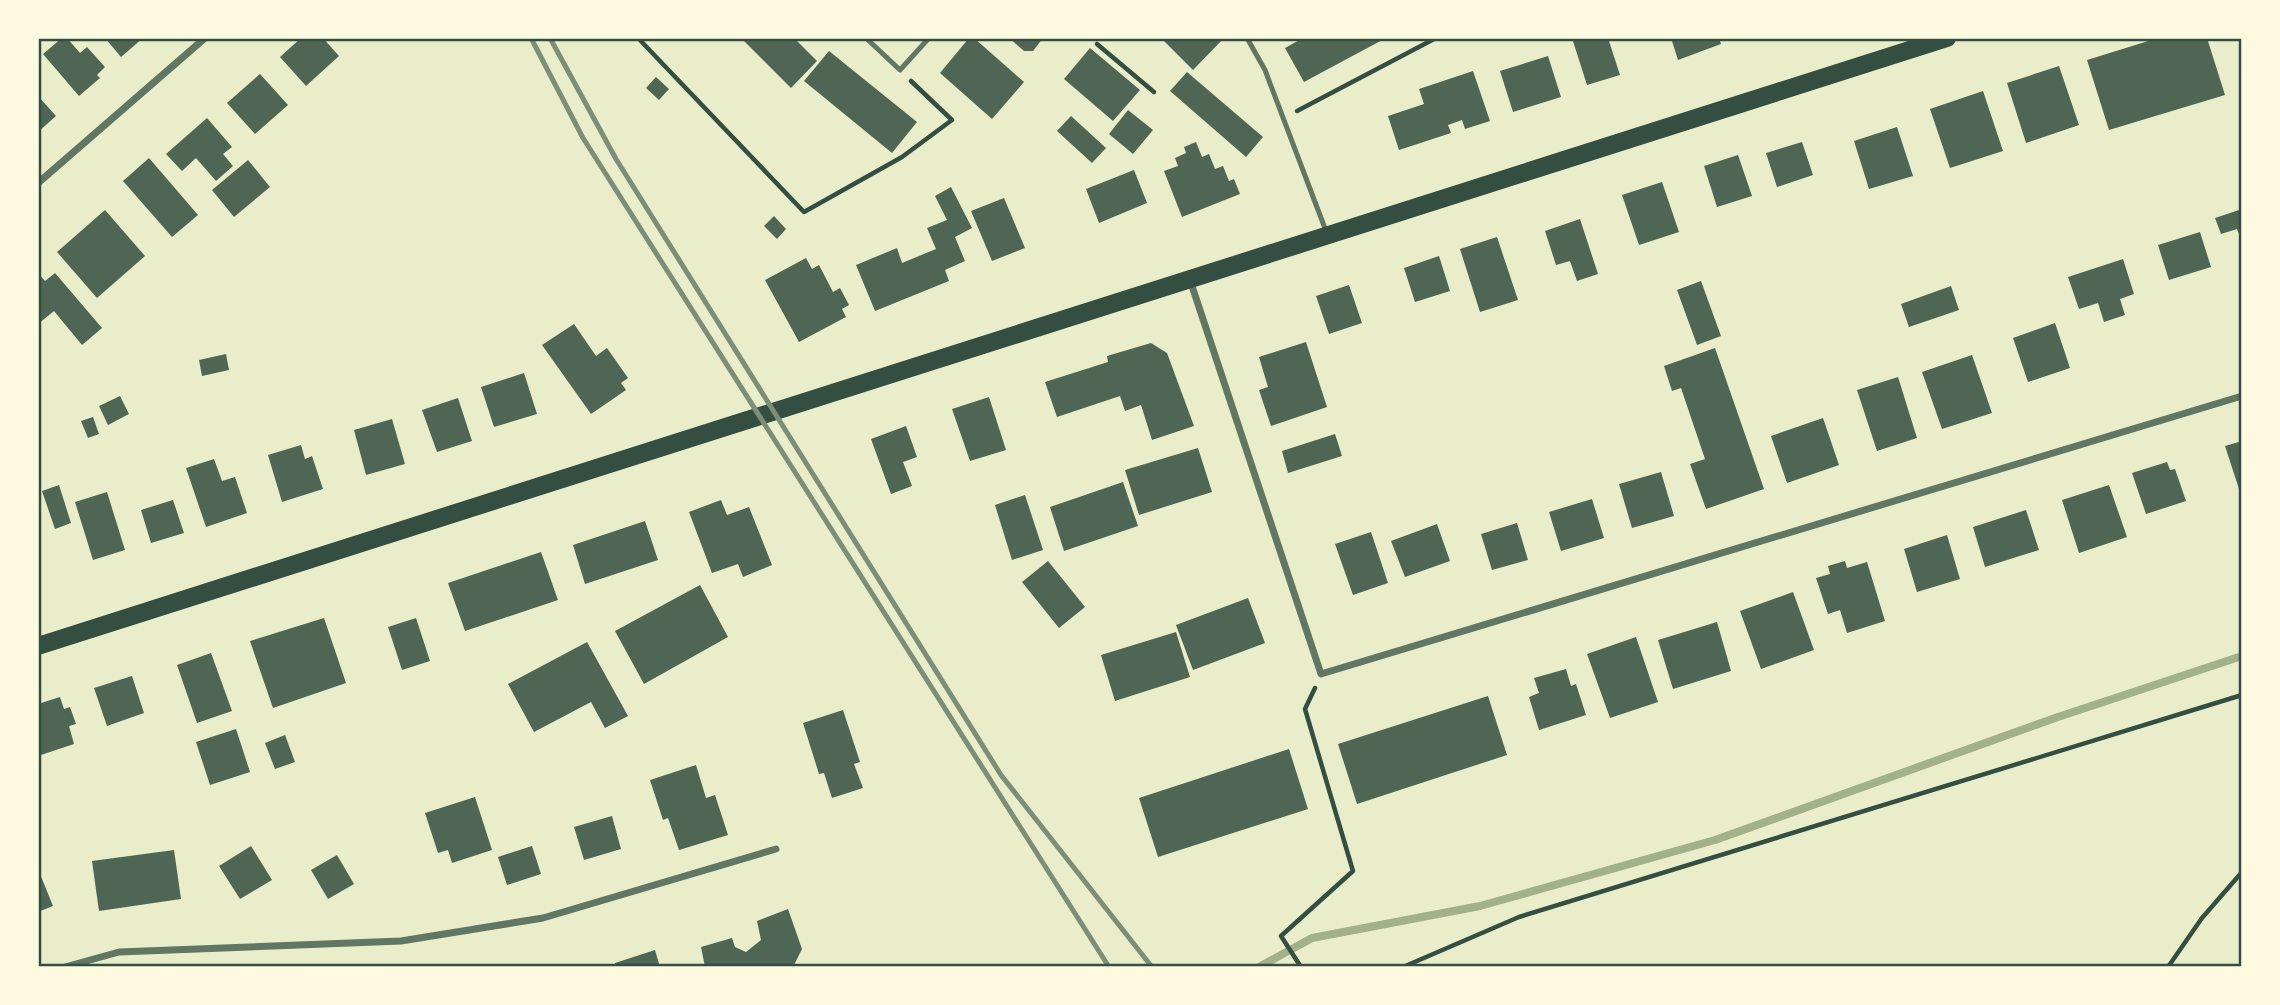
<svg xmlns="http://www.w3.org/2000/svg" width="2280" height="1005" viewBox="0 0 2280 1005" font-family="'IBM Plex Sans',sans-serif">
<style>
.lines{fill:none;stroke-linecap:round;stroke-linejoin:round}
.stream{stroke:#a3b18a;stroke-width:8}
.building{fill:#4f6655}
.path{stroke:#344e41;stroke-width:4.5}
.service{stroke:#617663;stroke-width:5}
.minor{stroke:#617663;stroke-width:7}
.primary{stroke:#344e41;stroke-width:18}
.rail{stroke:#7c8e77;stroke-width:5}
.neatline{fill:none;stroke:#344e41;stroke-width:2.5}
</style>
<rect width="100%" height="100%" fill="#e9edc9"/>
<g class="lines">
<!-- stream -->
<polyline class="stream" points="1259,967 1312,938 1480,906 1715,840 2055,718 2242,656"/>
</g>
<!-- building -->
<g class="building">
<polygon points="62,38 67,38 80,53 87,47 105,67 97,75 100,78 79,96 43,54"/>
<polygon points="105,38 143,38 121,57"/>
<polygon points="301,38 323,38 339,56 306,86 280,57"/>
<polygon points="741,38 794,38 817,61 791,88"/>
<polygon points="969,38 974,38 1024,82 992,119 940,73"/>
<polygon points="1009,38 1043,38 1033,51 1024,51"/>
<polygon points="1161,38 1224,38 1193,70"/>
<polygon points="1303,38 1386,38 1304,82 1285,48"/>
<polygon points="1572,38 1608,38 1620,75 1587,85"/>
<polygon points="1671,38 1719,38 1721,44 1678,60"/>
<polygon points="2158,38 2188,38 2189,41 2207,38 2225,95 2109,130 2087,60"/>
<polygon points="1090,48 1140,90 1113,121 1064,79"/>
<polygon points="829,51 917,122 892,153 804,81"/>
<polygon points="1548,56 1561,97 1513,112 1500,71"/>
<polygon points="2059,66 2079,125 2026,143 2007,83"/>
<polygon points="1473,71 1490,121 1465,129 1462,120 1448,125 1451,133 1399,150 1388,116 1424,104 1419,89"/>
<polygon points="1187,72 1263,137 1246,157 1170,91"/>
<polygon points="260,74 288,105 255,134 227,103"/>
<polygon points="656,77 669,89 659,100 646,88"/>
<polygon points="1983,91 2003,151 1950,168 1930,109"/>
<polygon points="38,96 56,116 38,132"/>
<polygon points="1128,110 1153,130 1133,154 1109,134"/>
<polygon points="1071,116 1106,148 1092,163 1057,131"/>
<polygon points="207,118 232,147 223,154 233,166 216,181 196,158 182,171 166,154"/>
<polygon points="1897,127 1913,176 1869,189 1854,141"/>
<polygon points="1196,142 1202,157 1209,154 1215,169 1223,166 1229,181 1234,179 1240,194 1182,217 1164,171 1178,166 1175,158 1186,153 1184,147"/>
<polygon points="1802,142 1813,175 1777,187 1766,153"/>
<polygon points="1738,155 1752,196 1717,207 1704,166"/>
<polygon points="149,158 198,215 172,237 123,181"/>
<polygon points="248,160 270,187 234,217 212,190"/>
<polygon points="1134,170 1147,203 1099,223 1086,189"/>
<polygon points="1662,182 1679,232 1639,245 1622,195"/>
<polygon points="951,187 972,228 955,237 965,261 945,270 949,281 875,311 856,265 897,248 902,263 936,249 927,228 947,220 935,196"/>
<polygon points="1004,198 1025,248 992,261 971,211"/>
<polygon points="2242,209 2242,241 2237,229 2221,234 2215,218"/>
<polygon points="105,210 145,256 97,298 57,252"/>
<polygon points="774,216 786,229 777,239 764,226"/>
<polygon points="1580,219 1598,274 1577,281 1570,261 1556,265 1545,231"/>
<polygon points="2200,232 2211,267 2169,280 2158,245"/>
<polygon points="1497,237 1518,300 1480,312 1460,249"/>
<polygon points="1439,256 1450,291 1415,302 1404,268"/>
<polygon points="806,258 812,269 819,265 833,292 840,288 849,305 842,309 846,317 799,342 765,280"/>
<polygon points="2123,259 2134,294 2120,299 2125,315 2104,322 2098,303 2079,309 2068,277"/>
<polygon points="38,273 45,281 55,273 102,328 82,345 54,311 38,324"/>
<polygon points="1701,281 1721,336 1697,345 1677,290"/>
<polygon points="1349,285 1362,323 1329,334 1316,296"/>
<polygon points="1951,286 1959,310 1909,327 1901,304"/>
<polygon points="2055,323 2070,368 2028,382 2013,338"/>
<polygon points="574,324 596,356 607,348 628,378 621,383 626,390 591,414 542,345"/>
<polygon points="1306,342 1327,407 1271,426 1259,390 1268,387 1259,357"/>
<polygon points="1151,343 1167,353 1194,426 1152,440 1141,405 1125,411 1120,396 1057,417 1045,382 1108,362 1107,356"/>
<polygon points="1715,348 1764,489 1706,509 1690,464 1705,459 1681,388 1672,391 1664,366"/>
<polygon points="226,354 229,370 202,376 199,360"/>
<polygon points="1972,355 1992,413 1942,429 1922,372"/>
<polygon points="524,373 537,414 494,427 481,387"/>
<polygon points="1898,377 1917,438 1877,451 1857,390"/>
<polygon points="120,396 129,414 108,425 99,406"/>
<polygon points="989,397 1006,450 970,461 952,409"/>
<polygon points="458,398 472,441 437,452 422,410"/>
<polygon points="93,417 99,434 88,438 81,421"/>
<polygon points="1823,418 1839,465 1787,483 1771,436"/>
<polygon points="392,419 405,464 366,475 354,430"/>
<polygon points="906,426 917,457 903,462 912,486 891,494 871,439"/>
<polygon points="1335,434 1342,456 1288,473 1282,451"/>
<polygon points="2242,441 2242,488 2239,489 2225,446"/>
<polygon points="301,445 305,459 312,456 323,489 282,502 268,455"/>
<polygon points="1198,448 1212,492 1139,515 1125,470"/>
<polygon points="214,459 222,481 235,477 247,513 206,527 186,468"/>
<polygon points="2167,462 2170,470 2175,469 2186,501 2146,514 2132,473"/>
<polygon points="1661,472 1674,516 1632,528 1619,484"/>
<polygon points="1123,482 1138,526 1064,551 1050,507"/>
<polygon points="59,485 71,523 55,529 42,491"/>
<polygon points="2109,485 2127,537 2079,553 2062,500"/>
<polygon points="107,492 125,550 93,560 75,502"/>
<polygon points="1025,495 1043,550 1012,560 995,505"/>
<polygon points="1592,499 1604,538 1561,551 1549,512"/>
<polygon points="173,500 184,533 151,543 141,510"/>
<polygon points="721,500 727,515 749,507 772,565 743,577 738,564 712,573 689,512"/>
<polygon points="2026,510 2039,550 1985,567 1973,527"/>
<polygon points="645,521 658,560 585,584 573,545"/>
<polygon points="1517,523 1528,560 1492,570 1481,534"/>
<polygon points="1437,524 1450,561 1405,577 1391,541"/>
<polygon points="1371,532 1388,583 1353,595 1335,544"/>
<polygon points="1947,535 1960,579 1917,592 1904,549"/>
<polygon points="541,552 558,600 465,631 448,583"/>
<polygon points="1048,561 1085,607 1059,628 1022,582"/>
<polygon points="1845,561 1847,568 1867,562 1885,621 1847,633 1840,610 1828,614 1816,578 1830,574 1828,566"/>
<polygon points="700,585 728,637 644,684 615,631"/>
<polygon points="1793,592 1814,650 1761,669 1740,611"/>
<polygon points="1248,598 1265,643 1193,670 1176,625"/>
<polygon points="324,618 346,683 273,708 250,641"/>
<polygon points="416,618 430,661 402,670 388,627"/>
<polygon points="1717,622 1731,671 1673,689 1658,640"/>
<polygon points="1176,632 1190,677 1115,701 1101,655"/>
<polygon points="1636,637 1658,702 1610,718 1587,654"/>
<polygon points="587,642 628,716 605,728 591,702 534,732 508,684"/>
<polygon points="211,653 232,711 197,723 177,665"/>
<polygon points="1566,669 1571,686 1576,684 1586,715 1539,730 1529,697 1539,693 1534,678"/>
<polygon points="132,676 144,713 107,726 94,688"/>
<polygon points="1488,696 1507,755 1357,804 1338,744"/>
<polygon points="60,697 64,709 70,707 76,724 69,726 74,744 38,756 38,704"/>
<polygon points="843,710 860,762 854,764 863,788 832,798 824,773 819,774 803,723"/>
<polygon points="236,729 250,772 210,785 196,742"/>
<polygon points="285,735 295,762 275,769 265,743"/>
<polygon points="1289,749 1308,809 1158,857 1139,798"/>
<polygon points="696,765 706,798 715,795 728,835 679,850 668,818 663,820 650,780"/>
<polygon points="475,797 492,850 452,863 448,850 438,853 425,813"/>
<polygon points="612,816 621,849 584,860 574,827"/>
<polygon points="251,846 272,880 240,899 219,866"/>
<polygon points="532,846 541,874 507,885 498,857"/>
<polygon points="174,850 181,899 99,911 92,861"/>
<polygon points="337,855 354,884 328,899 311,870"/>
<polygon points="38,869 53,906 38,912"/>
<polygon points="788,909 802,949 793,967 705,967 701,947 732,938 735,947 746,952 761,940 757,921"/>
<polygon points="655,950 660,967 616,967 615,963"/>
</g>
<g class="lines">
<!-- path -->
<g class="path">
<polyline points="638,38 804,212 902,157 952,120 911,81"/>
<polyline points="1097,44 1154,92"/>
<polyline points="1297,111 1436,38"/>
<polyline points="1301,967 1281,936 1353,871 1305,709 1315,688"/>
<polyline points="1403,967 1519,917 2242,695"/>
<polyline points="2168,967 2202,918 2242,872"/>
</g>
<!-- service -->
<g class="service">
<polyline points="866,38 900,70 929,38"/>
<polyline points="1247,38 1265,70 1326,231"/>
</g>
<!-- minor -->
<g class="minor">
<polyline points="38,183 205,38"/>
<polyline points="1190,280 1321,674 2242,396"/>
<polyline points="65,967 119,952 401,941 543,918 776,849"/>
</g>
<!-- primary -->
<polyline class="primary" points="38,646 1947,38"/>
<!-- rail -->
<g class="rail">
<polyline points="531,38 583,138 1109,967"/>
<polyline points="550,38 616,159 1001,775 1152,967"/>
</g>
</g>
<!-- border -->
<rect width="2280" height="1005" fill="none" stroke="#fefae0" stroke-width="80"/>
<rect x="40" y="40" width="2200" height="925" class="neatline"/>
</svg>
